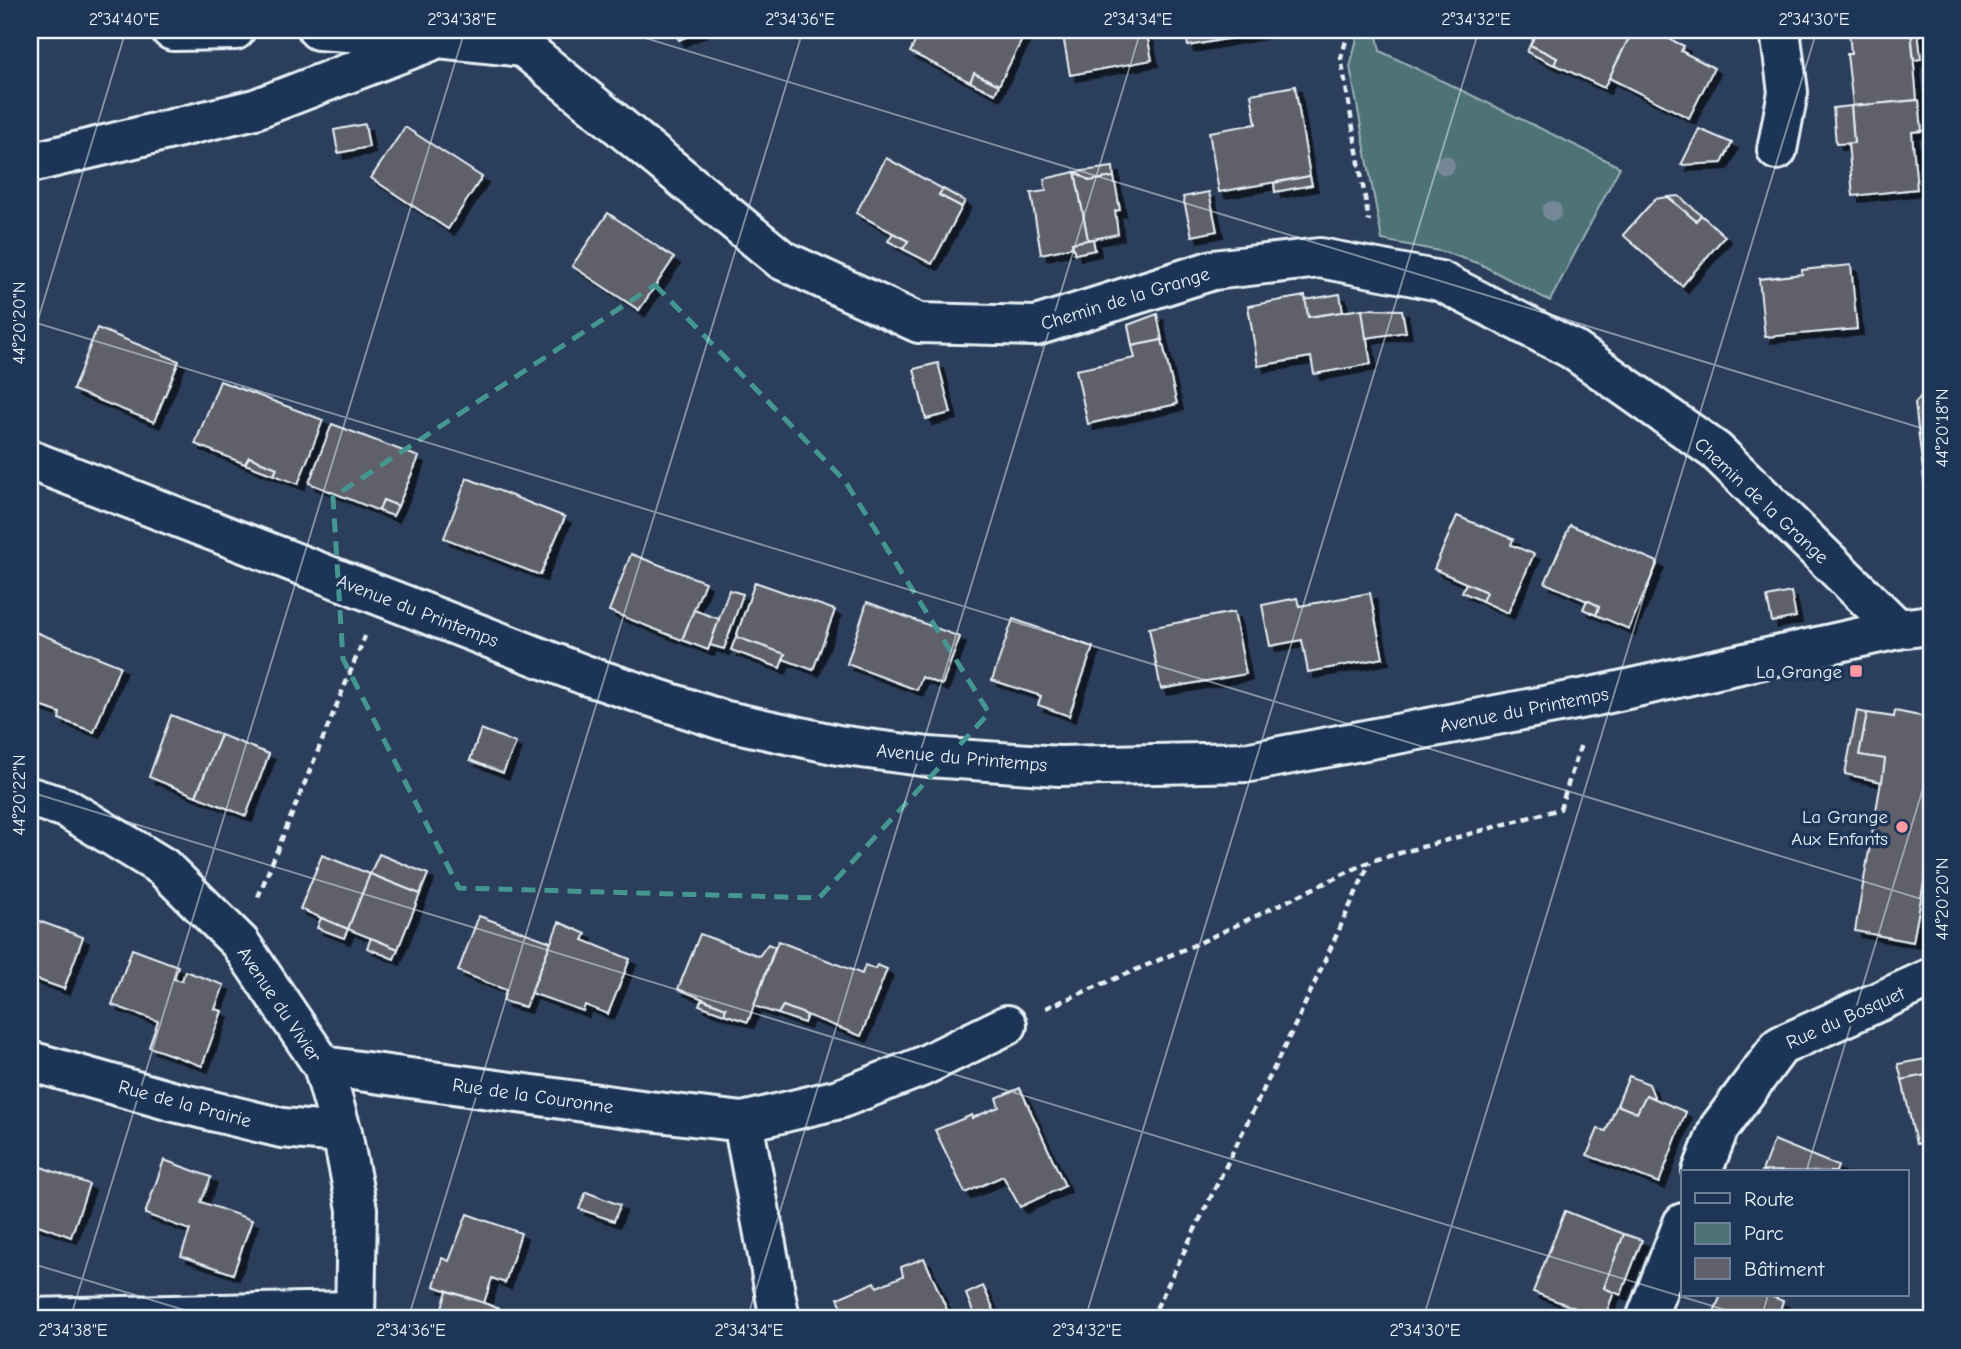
<svg xmlns="http://www.w3.org/2000/svg" width="1961" height="1349" viewBox="0 0 1961 1349" font-family="'Comic Neue',sans-serif">
<style>
.green{fill:#4e7376;stroke:#9bb2b7;stroke-width:2}
.building{fill:#61616b;stroke:#e8f1f8;stroke-width:2;filter:url(#shadow)}
.lines{fill:none;stroke-linecap:round;stroke-linejoin:round}
.street-casing{stroke:#e8f1f8;stroke-width:44}
.path{stroke:#e8f1f8;stroke-width:4.5;stroke-dasharray:7 5;stroke-linecap:butt}
.street{stroke:#1d3557;stroke-width:38}
.tree{fill:#758898}
.marked{fill:none;stroke:#459590;stroke-width:5;stroke-dasharray:14 9;stroke-linejoin:round}
.ticks{fill:none;stroke:#e8f1f8;stroke-width:2;stroke-opacity:0.45}
.poi-dot{fill:#ff9aa2;stroke:#1d3557;stroke-width:2.5}
.labels{text-anchor:middle;stroke-width:7;stroke-linejoin:round;paint-order:stroke}
.street-label{font-size:19px;fill:#e8f1f8;stroke:#1d3557}
.poi-label{font-size:19px;fill:#e8f1f8;stroke:#1d3557;text-anchor:end}
.neatline{fill:none;stroke:#e8f1f8;stroke-width:2.5}
.ticks-label{font-size:18px;text-anchor:middle;fill:#e8f1f8}
</style>
<defs>
<filter id="shadow"><feDropShadow dx="6" dy="6" stdDeviation="0" flood-color="#0009"/></filter>
</defs>
<rect width="100%" height="100%" fill="#2b3e5b"/>
<filter id="ink" filterUnits="userSpaceOnUse"><feTurbulence type="fractalNoise" baseFrequency=".0143" numOctaves="2"/><feDisplacementMap in="SourceGraphic" scale="14" xChannelSelector="R" yChannelSelector="G"/><feConvolveMatrix kernelMatrix="1 2 1 2 8 2 1 2 1" color-interpolation-filters="sRGB"/></filter>
<g filter="url(#ink)">
<!-- green -->
<polygon class="green" points="1359,30 1376,30 1380,51 1620,167 1550,301 1480,264 1444,252 1382,240 1350,67"/>
<!-- building -->
<g class="building">
<polygon points="673,30 702,30 679,40"/>
<polygon points="921,30 1008,30 1023,38 999,85 974,73 970,82 910,52"/>
<polygon points="1062,30 1146,30 1152,60 1070,75"/>
<polygon points="1185,30 1265,30 1265,32 1188,46"/>
<polygon points="1538,30 1633,30 1604,88 1554,64 1557,58 1530,45"/>
<polygon points="1633,30 1651,30 1684,46 1681,51 1714,68 1689,118 1609,78"/>
<polygon points="1849,30 1911,30 1917,100 1853,106 1847,54 1851,54"/>
<polygon points="1911,30 1918,30 1921,59 1914,60"/>
<polygon points="1530,45 1557,58 1554,65 1527,52"/>
<polygon points="974,73 999,85 995,94 970,82"/>
<polygon points="1295,86 1310,176 1219,192 1209,132 1256,124 1251,94"/>
<polygon points="1919,100 1922,131 1912,132 1917,189 1853,196 1848,143 1854,143 1851,106"/>
<polygon points="1851,106 1854,143 1836,144 1833,108"/>
<polygon points="365,124 369,147 338,153 334,130"/>
<polygon points="405,127 482,177 448,229 371,178"/>
<polygon points="1699,129 1732,143 1722,163 1681,165"/>
<polygon points="886,158 943,189 939,195 962,207 932,264 903,249 908,241 856,213"/>
<polygon points="1113,167 1114,177 1090,181 1075,172"/>
<polygon points="1075,172 1090,181 1114,177 1120,210 1115,211 1118,234 1088,240"/>
<polygon points="1075,172 1088,240 1072,243 1073,247 1041,254 1031,193 1046,191 1044,179"/>
<polygon points="1310,176 1312,185 1275,192 1274,183"/>
<polygon points="943,189 965,201 962,207 939,195"/>
<polygon points="1209,192 1217,231 1192,236 1183,197"/>
<polygon points="1679,196 1701,215 1696,221 1668,197"/>
<polygon points="1668,197 1696,221 1701,215 1725,236 1682,286 1623,235 1655,199"/>
<polygon points="608,213 674,258 639,310 572,266"/>
<polygon points="893,233 908,241 903,249 888,241"/>
<polygon points="1093,239 1095,250 1075,254 1072,243"/>
<polygon points="1851,265 1857,329 1765,337 1759,279 1802,274 1802,270"/>
<polygon points="1340,294 1343,312 1308,317 1305,300"/>
<polygon points="1305,296 1308,317 1362,309 1371,364 1314,374 1311,357 1258,366 1248,306"/>
<polygon points="1362,309 1402,310 1406,332 1366,338"/>
<polygon points="1157,314 1162,340 1132,346 1128,325"/>
<polygon points="97,328 179,361 154,422 73,390"/>
<polygon points="1162,340 1177,404 1088,424 1076,370 1135,358 1132,346"/>
<polygon points="938,363 951,413 926,419 914,369"/>
<polygon points="220,381 323,420 298,484 274,475 277,468 249,457 245,464 195,444"/>
<polygon points="1930,386 1931,487 1925,488 1915,403"/>
<polygon points="332,424 419,457 398,506 383,500 379,511 309,483"/>
<polygon points="249,457 277,468 274,475 245,464"/>
<polygon points="467,478 565,517 540,575 444,538"/>
<polygon points="383,500 398,506 393,516 379,511"/>
<polygon points="1457,516 1513,539 1511,545 1534,554 1508,613 1482,601 1486,592 1434,569"/>
<polygon points="1570,525 1658,562 1629,629 1596,615 1599,606 1545,583"/>
<polygon points="631,554 705,582 682,640 609,611"/>
<polygon points="755,582 835,610 813,670 783,659 785,654 736,637"/>
<polygon points="1466,583 1486,592 1482,601 1462,592"/>
<polygon points="729,590 743,594 724,649 710,645"/>
<polygon points="1791,592 1796,617 1772,622 1767,597"/>
<polygon points="1370,593 1383,658 1308,672 1302,640 1270,646 1262,605 1297,598 1299,606"/>
<polygon points="1587,600 1599,606 1596,615 1583,609"/>
<polygon points="867,602 960,637 942,685 922,677 917,690 847,664"/>
<polygon points="694,610 719,619 708,650 682,640"/>
<polygon points="1234,612 1246,674 1161,689 1149,628"/>
<polygon points="1013,619 1093,647 1069,716 1038,705 1041,696 992,680"/>
<polygon points="33,631 120,666 94,732 59,719 60,713 32,703 30,708 30,640"/>
<polygon points="736,637 785,654 780,668 731,650"/>
<polygon points="1931,710 1931,873 1926,872 1913,942 1855,931 1885,759 1859,755 1867,713 1894,717 1895,711 1930,718"/>
<polygon points="1857,711 1867,713 1859,755 1885,759 1882,782 1845,774"/>
<polygon points="171,715 221,735 196,796 149,777"/>
<polygon points="481,729 516,743 503,773 470,760"/>
<polygon points="221,735 269,754 246,816 196,796"/>
<polygon points="379,854 428,874 420,894 370,874"/>
<polygon points="322,855 370,874 348,929 300,909"/>
<polygon points="370,874 420,894 398,949 348,929"/>
<polygon points="479,916 551,942 525,1007 503,1001 506,990 458,971"/>
<polygon points="321,918 348,929 344,938 317,928"/>
<polygon points="36,920 83,937 64,989 30,977 30,938"/>
<polygon points="559,922 586,934 583,940 630,959 608,1014 585,1005 583,1011 531,993"/>
<polygon points="700,934 759,956 768,944 775,947 748,1022 724,1014 726,1008 678,989"/>
<polygon points="371,938 398,949 394,959 367,948"/>
<polygon points="778,941 862,974 865,965 875,969 877,965 887,969 861,1036 783,1006 778,1014 754,1006"/>
<polygon points="132,949 178,966 174,979 182,981 185,971 224,985 215,1009 222,1011 202,1066 149,1047 158,1021 112,1005"/>
<polygon points="702,999 726,1008 724,1014 699,1005"/>
<polygon points="783,1006 807,1015 804,1023 778,1014"/>
<polygon points="1931,1058 1931,1074 1902,1080 1898,1064"/>
<polygon points="1931,1074 1931,1141 1916,1144 1902,1080"/>
<polygon points="1629,1076 1649,1084 1655,1099 1646,1095 1637,1113 1617,1105"/>
<polygon points="1020,1088 1065,1186 1020,1207 1003,1176 965,1193 935,1130 972,1115 972,1118 999,1107 996,1098"/>
<polygon points="1646,1095 1686,1112 1659,1183 1587,1155 1598,1129 1606,1131 1617,1105 1637,1113"/>
<polygon points="1774,1140 1838,1166 1836,1172 1762,1171"/>
<polygon points="164,1160 211,1177 201,1202 252,1220 233,1274 181,1256 190,1230 145,1214"/>
<polygon points="30,1163 89,1184 71,1237 30,1222"/>
<polygon points="586,1192 620,1205 614,1221 579,1209"/>
<polygon points="1565,1211 1624,1234 1604,1288 1614,1292 1604,1319 1533,1292"/>
<polygon points="467,1214 521,1233 505,1283 492,1278 484,1303 434,1286 442,1258 449,1261"/>
<polygon points="1624,1234 1642,1240 1621,1295 1604,1288"/>
<polygon points="924,1258 951,1319 847,1319 838,1298 875,1282 877,1287 903,1276 901,1267"/>
<polygon points="983,1286 998,1319 976,1319 966,1294"/>
<polygon points="447,1291 484,1303 526,1319 446,1319 448,1316 440,1314"/>
<polygon points="1721,1295 1768,1295 1783,1301 1777,1319 1711,1319"/>
<polygon points="1703,1311 1713,1314 1711,1319 1700,1319"/>
</g>
<g class="lines">
<defs>
<g id="street">
<polyline points="171,30 173,31 235,30"/>
<polyline points="318,30 438,38 523,47 782,260 919,323 1036,326 1213,270 1320,258 1440,281 1572,349 1716,451 1898,629"/>
<polyline points="1777,150 1788,92 1780,30"/>
<polyline points="30,163 255,109 429,42"/>
<polyline points="30,460 585,675 722,720 838,745 929,757 1059,766 1250,762 1596,696 1898,629 1931,625"/>
<polyline points="30,797 66,808 163,867 240,943 323,1066 342,1133 357,1209 355,1319"/>
<polyline points="30,1061 171,1101 282,1128 342,1133"/>
<polyline points="323,1066 649,1111 743,1122 839,1099 921,1067 1007,1025"/>
<polyline points="743,1122 780,1319"/>
<polyline points="1702,1172 1719,1128 1780,1046 1931,978"/>
<polyline points="30,1318 355,1311"/>
<polyline points="1646,1319 1683,1223"/>
</g>
</defs>
<!-- street casing -->
<use href="#street" class="street-casing"/>
<!-- path -->
<g class="path">
<polyline points="1349,30 1341,58 1369,221"/>
<polyline points="258,897 365,636"/>
<polyline points="1046,1008 1199,943 1371,861 1560,809 1581,744"/>
<polyline points="1151,1319 1299,1017 1370,862"/>
</g>
<!-- street -->
<use href="#street" class="street"/>
</g>
<!-- trees -->
<g class="tree">
<circle cx="1445" cy="165" r="10"/>
<circle cx="1552" cy="211" r="10"/>
</g>
</g>
<!-- marked area -->
<path class="marked" d="M655 285 845 481 989 713 819 898 459 888 343 659 333 497Z"/>
<!-- ticks -->
<path class="ticks" d="M619 30 1931 431M30 321 1931 902M30 346 126 30M30 792 1755 1319M1806 1172 1931 762M30 1263 214 1319M70 1319 465 30M408 1319 803 30M747 1319 1141 30M1085 1319 1479 30M1423 1319 1817 30M1761 1319 1768 1295"/>
<!-- markers -->
<g class="poi-dot">
<rect x="1849" y="664" width="14" height="14" rx="3.5"/>
<circle cx="1902" cy="827" r="7"/>
</g>
<g class="labels">
<!-- street labels -->
<g class="street-label">
<text transform="translate(1125 298) rotate(-17)" y="7">Chemin de la Grange</text>
<text transform="translate(1762 500) rotate(43)" y="7">Chemin de la Grange</text>
<text transform="translate(418 610) rotate(21)" y="7">Avenue du Printemps</text>
<text transform="translate(1524 709) rotate(-11)" y="7">Avenue du Printemps</text>
<text transform="translate(962 757) rotate(5)" y="7">Avenue du Printemps</text>
<text transform="translate(280 1004) rotate(56)" y="7">Avenue du Vivier</text>
<text transform="translate(1845 1017) rotate(-24)" y="7">Rue du Bosquet</text>
<text transform="translate(533 1095) rotate(8)" y="7">Rue de la Couronne</text>
<text transform="translate(185 1103) rotate(15)" y="7">Rue de la Prairie</text>
</g>
<!-- poi labels -->
<g class="poi-label">
<text x="1842" y="678">La Grange</text>
<text x="1888" y="823">La Grange<tspan x="1888" dy="22">Aux Enfants</tspan></text>
</g>
</g>
<!-- margin -->
<rect width="1961" height="1349" fill="none" stroke="#1d3557" stroke-width="77"/>
<!-- legend -->
<rect x="1681" y="1170" width="228" height="126" fill="#1d3557" stroke="#6e8097" stroke-width="2"/>
<rect x="1695" y="1193" width="35" height="10" fill="#1d3557" stroke="#6e8097" stroke-width="2"/>
<text x="1744" y="1206" font-size="21" fill="#e8f1f8">Route</text>
<rect x="1695" y="1223" width="35" height="21" fill="#4e7376" stroke="#6e8097" stroke-width="2"/>
<text x="1744" y="1240" font-size="21" fill="#e8f1f8">Parc</text>
<rect x="1695" y="1258" width="35" height="21" fill="#61616b" stroke="#6e8097" stroke-width="2"/>
<text x="1744" y="1276" font-size="21" fill="#e8f1f8">Bâtiment</text>
<rect x="38" y="38" width="1885" height="1272" class="neatline"/>
<g class="ticks-label">
<text x="124" y="25">2°34'40"E</text>
<text x="462" y="25">2°34'38"E</text>
<text x="800" y="25">2°34'36"E</text>
<text x="1138" y="25">2°34'34"E</text>
<text x="1476" y="25">2°34'32"E</text>
<text x="1814" y="25">2°34'30"E</text>
<text transform="translate(19 323) rotate(-90)" y="6">44°20'20"N</text>
<text transform="translate(1942 428) rotate(-90)" y="6">44°20'18"N</text>
<text transform="translate(19 795) rotate(-90)" y="6">44°20'22"N</text>
<text transform="translate(1942 899) rotate(-90)" y="6">44°20'20"N</text>
<text x="73" y="1336">2°34'38"E</text>
<text x="411" y="1336">2°34'36"E</text>
<text x="749" y="1336">2°34'34"E</text>
<text x="1087" y="1336">2°34'32"E</text>
<text x="1425" y="1336">2°34'30"E</text>
</g>
</svg>
